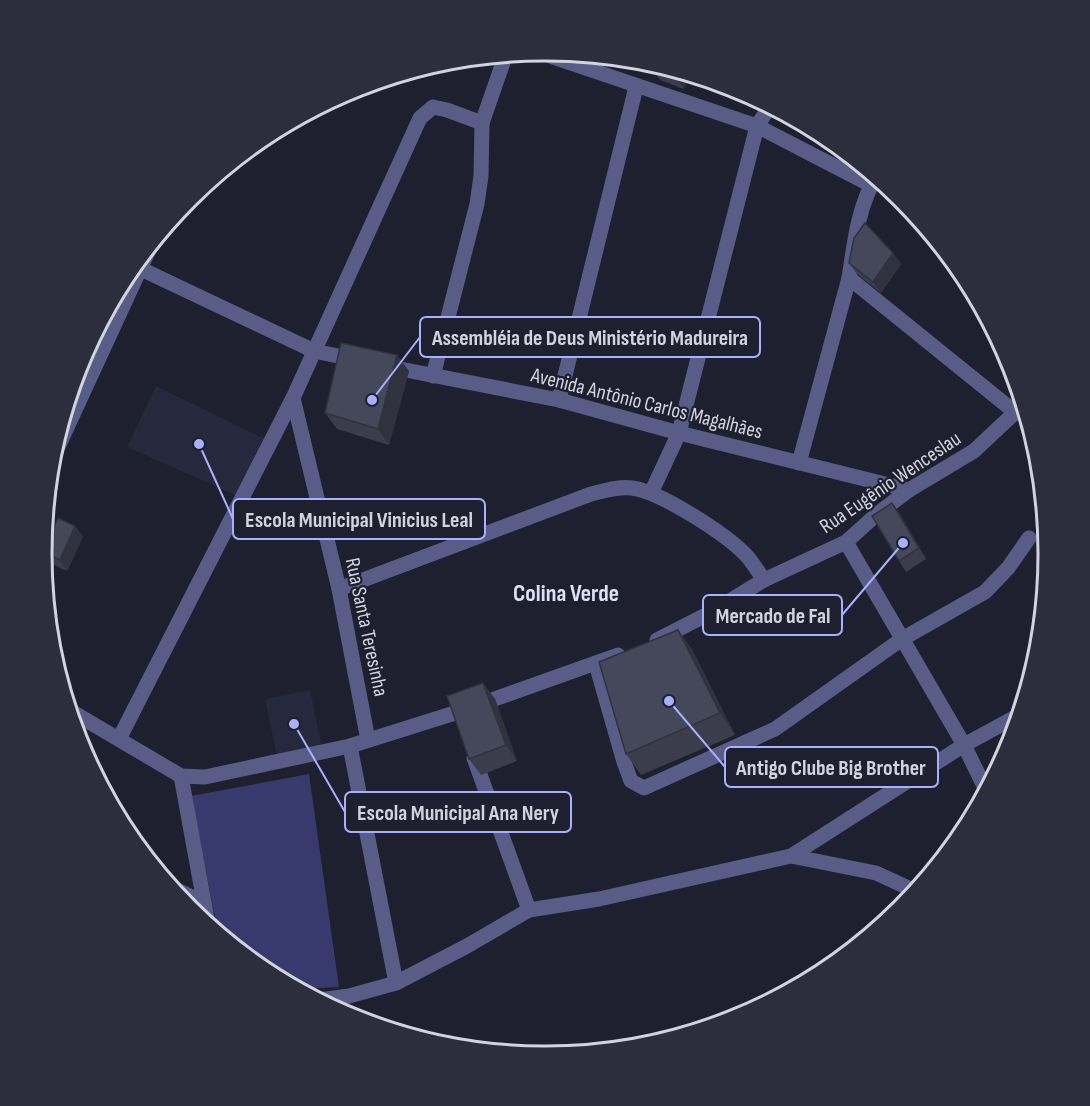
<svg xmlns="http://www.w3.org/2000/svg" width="1090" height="1106" viewBox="0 0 1090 1106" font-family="'Sofia Sans Condensed',sans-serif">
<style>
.built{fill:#26283e}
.green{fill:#383a6d}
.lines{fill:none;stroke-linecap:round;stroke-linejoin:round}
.minor{stroke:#585c87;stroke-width:15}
.wall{fill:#3b3d4d}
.shaded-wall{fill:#30323f}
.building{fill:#45475a;stroke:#30323f;stroke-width:1.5}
.labels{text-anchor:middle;stroke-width:4.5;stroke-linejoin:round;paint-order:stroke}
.street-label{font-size:21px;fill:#d1d3de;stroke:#1e1f2f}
.quarter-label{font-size:24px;font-weight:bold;fill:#dde0f6;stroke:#1e1f2f}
.rim{fill:none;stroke:#d1d3de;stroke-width:3}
.leader{fill:none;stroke:#a9b0fc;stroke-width:2}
.callout-dot{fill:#a9b0fc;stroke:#1e1f2f;stroke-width:2}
.callout{fill:#1e1f2f;stroke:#a9b0fc;stroke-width:2}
.callout-label{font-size:22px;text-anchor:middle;font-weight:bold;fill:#d1d3de}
</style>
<rect width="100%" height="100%" fill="#1e1f2f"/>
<!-- built -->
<g class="built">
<polygon points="156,386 271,442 242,498 127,447"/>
<polygon points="310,690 322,748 277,757 265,699"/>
</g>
<!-- green -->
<polygon class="green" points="309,774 339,987 298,989 265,971 218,932 191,796"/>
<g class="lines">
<!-- minor -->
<g class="minor">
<polyline points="535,51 757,126 871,185"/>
<polyline points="482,123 506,54"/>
<polyline points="141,269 314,351 357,360"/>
<path d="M849 278C854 245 858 206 876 177"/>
<polyline points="390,367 559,400 679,433 909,490"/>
<polyline points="559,400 636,87"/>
<polyline points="51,462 153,241"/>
<polyline points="799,463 849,278 1016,413"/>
<polyline points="651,493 679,433 757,126 770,106"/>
<polyline points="846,542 964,745 986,790"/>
<path d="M339 589 591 494C604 491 618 486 632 488 661 492 724 533 745 554 752 561 758 572 764 580"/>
<polyline points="657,640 712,612 764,580 846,542 876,515 909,490 974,451 1023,405"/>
<polyline points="596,664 624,762 631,781 644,788 775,729 902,639 985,592 1008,568 1029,538"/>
<polyline points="69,710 181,776 205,777 350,746 458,712 618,655"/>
<polyline points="119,739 293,398"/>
<polyline points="368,740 339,589 293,398 420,118 433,107 447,110 482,123 481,176 477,204 433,376"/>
<polyline points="350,746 396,983"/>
<polyline points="474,758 529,910"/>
<polyline points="181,776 208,924"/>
<polyline points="791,856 964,745 1019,715"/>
<polyline points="173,888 204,903"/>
<polyline points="319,1000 349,996 396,983 467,946 529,910 599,899 791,856 876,873 915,891"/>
</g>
</g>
<!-- wall -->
<g class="wall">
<polygon points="652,69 690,74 684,89 660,80"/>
<polygon points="893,253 901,264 881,293 857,274 849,263"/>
<polygon points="409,371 389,445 337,429 325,413"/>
<polygon points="892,503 900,514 926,559 906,572 899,561"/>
<polygon points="75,526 83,537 67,571 50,563 43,552"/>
<polygon points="678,630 693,651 735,735 641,775 626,754"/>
<polygon points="483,683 495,699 517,761 481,775 469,759"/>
</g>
<!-- shaded-wall -->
<g class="shaded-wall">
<polygon points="679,71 690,74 684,89 676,78"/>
<polygon points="893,253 901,264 881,293 873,282"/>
<polygon points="397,355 409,371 389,445 378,429"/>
<polygon points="892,503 900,514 926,559 919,548"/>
<polygon points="75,526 83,537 67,571 60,560"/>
<polygon points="678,630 693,651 735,735 720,713"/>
<polygon points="483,683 495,699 517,761 506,745"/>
</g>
<!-- building -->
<g class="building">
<polygon points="654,63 679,71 676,78 652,69"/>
<polygon points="865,223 893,253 873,282 849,263 854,238"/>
<polygon points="341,343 397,355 378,429 325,413"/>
<polygon points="892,503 919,548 899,561 872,516"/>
<polygon points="58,518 75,526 60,560 43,552"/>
<polygon points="678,630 720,713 626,754 599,662"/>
<polygon points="483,683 506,745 469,759 447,696"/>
</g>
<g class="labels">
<!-- street labels -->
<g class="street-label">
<text transform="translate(647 403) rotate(14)" y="7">Avenida Antônio Carlos Magalhães</text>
<text transform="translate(890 482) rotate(-34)" y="7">Rua Eugênio Wenceslau</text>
<text transform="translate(367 627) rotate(78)" y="7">Rua Santa Teresinha</text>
</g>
<!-- quarter labels -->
<g class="quarter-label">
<text x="566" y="601">Colina Verde</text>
</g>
</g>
<!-- crop -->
<path d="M0 0H1090V1106H0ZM544 61H546A492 492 0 0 1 1038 553V554A492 492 0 0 1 546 1046H544A492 492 0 0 1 52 554V553A492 492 0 0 1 544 61Z" fill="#2c2d3d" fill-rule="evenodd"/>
<path class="rim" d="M544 61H546A492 492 0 0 1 1038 553V554A492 492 0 0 1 546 1046H544A492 492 0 0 1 52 554V553A492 492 0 0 1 544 61Z"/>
<!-- callouts -->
<path class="leader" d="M372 400L420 337M199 444L233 519M903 543L842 615M669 701L725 767M294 724L345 812"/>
<g class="callout-dot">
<circle cx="372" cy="400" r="6"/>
<circle cx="199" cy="444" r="6"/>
<circle cx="903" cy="543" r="6"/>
<circle cx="669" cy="701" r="6"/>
<circle cx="294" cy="724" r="6"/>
</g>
<g class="callout">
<rect x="420" y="317" width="340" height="40" rx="6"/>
<rect x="233" y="499" width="252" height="40" rx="6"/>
<rect x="703" y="595" width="139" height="40" rx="6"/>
<rect x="725" y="747" width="213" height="40" rx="6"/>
<rect x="345" y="792" width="226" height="40" rx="6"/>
</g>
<g class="callout-label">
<text x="590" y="345">Assembléia de Deus Ministério Madureira</text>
<text x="359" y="527">Escola Municipal Vinicius Leal</text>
<text x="773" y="623">Mercado de Fal</text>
<text x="831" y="775">Antigo Clube Big Brother</text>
<text x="458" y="820">Escola Municipal Ana Nery</text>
</g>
</svg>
